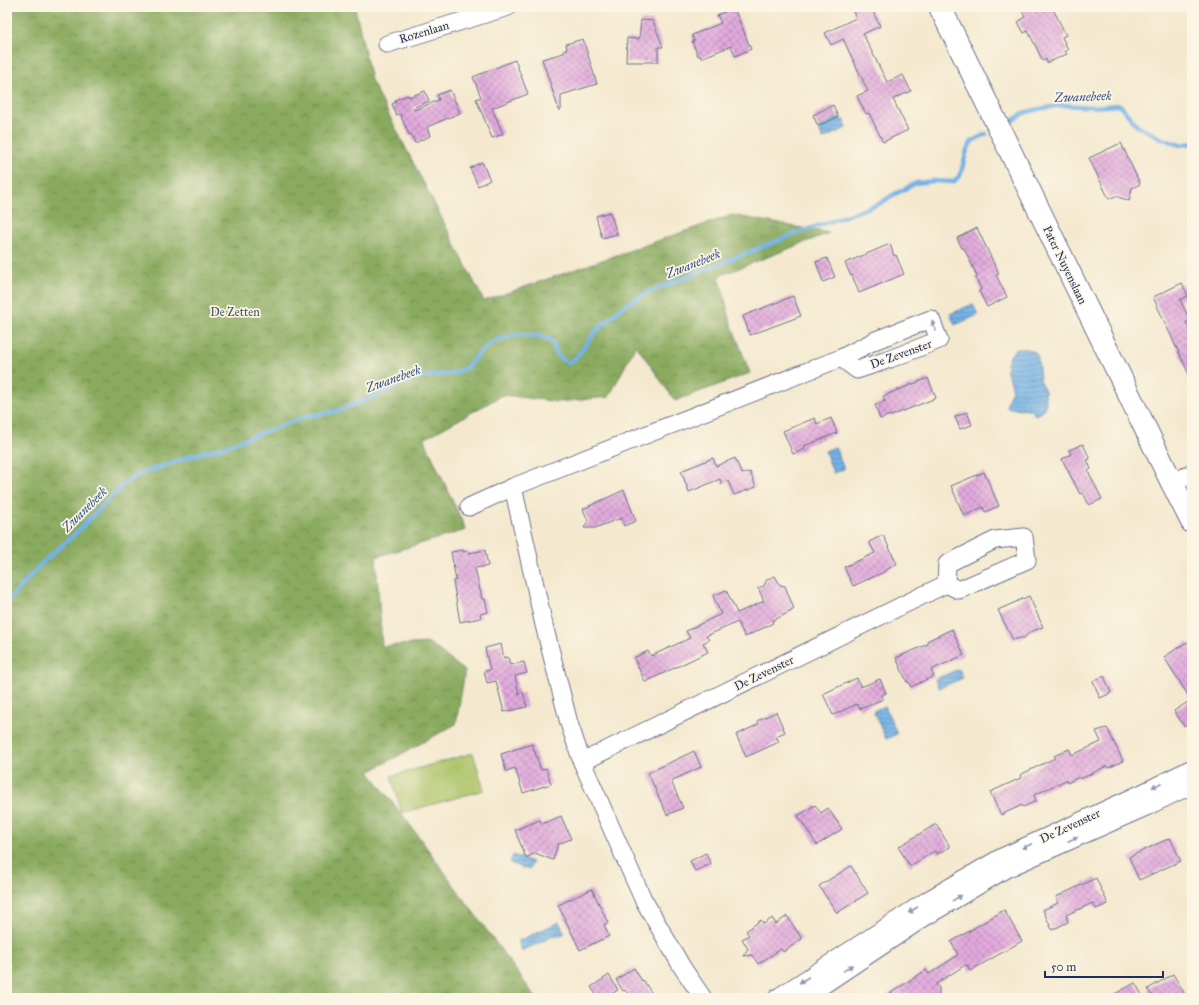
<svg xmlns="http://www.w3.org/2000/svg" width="1199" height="1005" viewBox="0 0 1199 1005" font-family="'IM FELL Great Primer',serif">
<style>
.green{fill:#aec56a;stroke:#647a64}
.forest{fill:url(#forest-crowns);stroke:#526c5e}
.water{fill:url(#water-rules);stroke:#4670a2}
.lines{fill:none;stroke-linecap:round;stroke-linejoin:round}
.stream{stroke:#72b2e5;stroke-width:4.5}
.building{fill:url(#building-cross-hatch)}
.street-casing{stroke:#677086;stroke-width:19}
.secondary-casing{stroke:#677086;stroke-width:24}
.street{stroke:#fff;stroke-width:17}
.secondary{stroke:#fff;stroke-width:22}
.oneway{fill:#8d97ae}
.labels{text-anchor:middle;stroke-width:3.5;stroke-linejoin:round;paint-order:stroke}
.street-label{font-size:12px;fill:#1b2f5e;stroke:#fcf5e5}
.park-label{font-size:12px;fill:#405461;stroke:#fcf5e5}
.water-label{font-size:13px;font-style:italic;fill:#355686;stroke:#fcf5e5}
</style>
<defs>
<pattern id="forest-crowns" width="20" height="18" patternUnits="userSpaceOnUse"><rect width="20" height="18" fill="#8aaa5e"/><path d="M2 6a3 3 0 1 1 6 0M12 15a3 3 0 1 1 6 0" fill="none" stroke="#708b51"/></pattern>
<pattern id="water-rules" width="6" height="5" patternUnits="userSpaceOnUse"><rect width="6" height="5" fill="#72b2e5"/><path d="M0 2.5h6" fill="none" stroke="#5d91bd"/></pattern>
<pattern id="building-cross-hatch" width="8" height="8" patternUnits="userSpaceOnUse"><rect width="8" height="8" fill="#e2aadd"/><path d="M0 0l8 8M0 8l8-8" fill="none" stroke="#b68bb6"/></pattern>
</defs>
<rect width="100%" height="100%" fill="#fcf5e5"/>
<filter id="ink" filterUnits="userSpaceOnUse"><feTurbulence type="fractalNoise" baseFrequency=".025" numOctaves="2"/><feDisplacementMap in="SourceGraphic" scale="8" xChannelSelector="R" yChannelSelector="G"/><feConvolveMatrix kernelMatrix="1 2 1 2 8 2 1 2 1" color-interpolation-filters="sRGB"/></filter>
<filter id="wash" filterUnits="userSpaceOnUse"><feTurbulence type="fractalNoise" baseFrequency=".012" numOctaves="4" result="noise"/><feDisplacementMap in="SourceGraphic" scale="16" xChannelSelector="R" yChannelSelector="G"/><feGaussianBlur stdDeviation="0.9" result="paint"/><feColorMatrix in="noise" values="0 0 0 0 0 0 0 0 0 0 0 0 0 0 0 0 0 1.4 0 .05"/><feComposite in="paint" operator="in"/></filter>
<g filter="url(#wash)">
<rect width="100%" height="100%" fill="#f4e9cf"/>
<!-- green -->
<polygon class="green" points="473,753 484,790 402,813 391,776"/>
<!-- forest -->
<polygon class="forest" points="7,7 355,7 371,80 484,301 732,215 829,233 719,276 731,323 750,373 675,401 636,345 609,397 558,402 503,395 424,439 466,530 376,557 382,646 429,643 465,671 456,724 369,772 405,818 536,998 7,998"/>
<!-- water -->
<g class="water">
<polygon points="839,117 840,120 845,120 846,128 823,139 818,128"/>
<polygon points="973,304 978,315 955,325 950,314"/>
<path d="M1015 349H1027L1035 352 1038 357 1040 381 1045 391 1046 404 1042 412 1035 415 1031 409H1027L1007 408C1006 399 1012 395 1012 387 1012 382 1008 378 1007 372 1005 365 1010 355 1015 349Z"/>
<polygon points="835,447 844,469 833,473 825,451"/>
<polygon points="959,669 963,678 939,688 935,679"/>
<polygon points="885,706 897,734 886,739 873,711"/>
<polygon points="513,855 532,862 529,870 510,863"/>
<polygon points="559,922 565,933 559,936 558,934 522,951 518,941"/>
</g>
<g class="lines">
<!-- stream -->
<g class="stream">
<polyline points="1012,121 1024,113 1039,109 1063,105 1094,107 1120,105 1137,126 1163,139 1180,145 1192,143"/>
<polyline points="7,602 44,561 76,533 124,484 139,474 197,454 223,447 304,417 340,410 379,395 400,384 420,377 455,373 467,367 475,357 488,345 501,338 517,335 539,336 549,339 554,345 556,353 562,359 568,363 576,358 595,332 622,307 646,293 792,235 879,204 893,195 916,183 934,181 953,182 960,176 967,150 972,141 986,134"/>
</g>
</g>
<g id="blocks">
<!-- building -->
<g class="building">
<polygon points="851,7 865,7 868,12 872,10 880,26 863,34 887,82 903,75 911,91 893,99 908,130 883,142 869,113 866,114 857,96 868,91 843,39 831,45 825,33 856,18"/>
<polygon points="1020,7 1052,7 1066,35 1062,37 1068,50 1065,51 1067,54 1047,63 1046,59 1043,61 1028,31 1024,33 1018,22 1025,17"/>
<polygon points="734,8 751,49 735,56 731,46 701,58 700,55 698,56 692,41 694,41 692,35 721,23 717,15"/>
<polygon points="641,20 653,21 663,47 658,47 658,62 626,62 627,38 639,39"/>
<polygon points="583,39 597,84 561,95 561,110 559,110 542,59 564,53 563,51 567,49 566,44"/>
<polygon points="515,60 528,94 492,108 503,134 492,138 476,99 481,97 473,77"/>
<polygon points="450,90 460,113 427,127 430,136 415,143 411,134 409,135 400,114 396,115 392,104 396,102 395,100 408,95 409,97 425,91 429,101 413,108 414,110 439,100 437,95"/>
<polygon points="833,105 838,117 818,126 813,115"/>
<polygon points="1121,143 1140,184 1132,188 1129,201 1116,196 1109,199 1089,158"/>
<polygon points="482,162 490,180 478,186 470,168"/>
<polygon points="610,212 617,234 602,238 596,216"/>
<polygon points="977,228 999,274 996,275 1007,297 987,307 979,291 981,290 976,278 977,276 964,248 962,248 957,238"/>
<polygon points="890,244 894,256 896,255 904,274 859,293 852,275 851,276 845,263"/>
<polygon points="827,258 835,277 823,282 816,262"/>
<polygon points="1182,283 1188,296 1180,300 1190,320 1186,322 1192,336 1192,381 1153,297"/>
<polygon points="793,296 801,316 750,335 743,316"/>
<polygon points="928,378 936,398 891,416 890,415 880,419 875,405 885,401 883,396"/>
<polygon points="967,412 972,425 960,429 955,417"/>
<polygon points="815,418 817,424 831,418 837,433 804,446 805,449 793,454 783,431"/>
<polygon points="1083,444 1090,459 1087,460 1091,469 1088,471 1102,499 1089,505 1083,493 1080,494 1062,459 1071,454 1069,450"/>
<polygon points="713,458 716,466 735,458 742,474 750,472 756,487 734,495 728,481 722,484 720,479 689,492 681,471"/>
<polygon points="984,472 999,506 985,512 983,507 964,516 951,486"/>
<polygon points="624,490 636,521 624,526 621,518 595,528 584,528 588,521 583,509"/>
<polygon points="883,535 897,564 884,571 884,572 853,586 844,567 875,553 869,542"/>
<polygon points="463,550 463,552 468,551 469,553 485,550 488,566 475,568 482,599 485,599 488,612 480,614 481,618 460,622 453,581 456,581 451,552"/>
<polygon points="775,576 780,585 785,586 794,609 790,612 772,621 773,623 745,637 738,622 706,636 709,640 703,643 708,652 645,682 634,658 648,651 651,656 690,638 686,631 721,614 713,596 726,590 737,613 764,601 758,588 764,586 767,579"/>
<polygon points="1029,596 1043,627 1030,632 1024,638 1019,638 1013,640 998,610"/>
<polygon points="952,629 964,655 931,670 934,676 911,687 908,681 907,682 896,658 928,644 927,641"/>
<polygon points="1187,642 1192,649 1192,721 1184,726 1174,711 1191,700 1164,657"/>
<polygon points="501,644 504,658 508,657 510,665 524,662 527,673 515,676 519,694 523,692 527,707 504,712 496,681 487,683 484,671 490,670 485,648"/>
<polygon points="1104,676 1111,693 1100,698 1093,681"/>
<polygon points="857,678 861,687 880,679 886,693 881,695 883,699 860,709 857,704 833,715 823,694"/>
<polygon points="776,712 785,732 776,736 779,742 746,757 736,735 759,724 757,721"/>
<polygon points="1107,728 1123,761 1108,768 1107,766 1080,779 1079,777 1067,783 1066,780 1034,795 1036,801 1023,807 1022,805 1001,815 990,792 1021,778 1020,775 1055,758 1054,756 1069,749 1072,755 1101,742 1096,731"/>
<polygon points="532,744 541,770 546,768 551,784 523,793 515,768 506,771 501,754"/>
<polygon points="694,751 701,767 671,781 683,808 667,815 648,773"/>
<polygon points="815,805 821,813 828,808 842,829 817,845 798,816"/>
<polygon points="561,816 571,839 558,844 553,860 535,853 526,858 515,830 540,820 542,824"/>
<polygon points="936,824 950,847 937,854 935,851 910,866 898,847"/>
<polygon points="1170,838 1181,861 1139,880 1129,857"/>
<polygon points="706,853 711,864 695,871 690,861"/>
<polygon points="851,866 868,893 837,913 819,886"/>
<polygon points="1096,878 1108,904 1096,909 1093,903 1066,915 1068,922 1052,930 1043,910 1058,903 1056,897"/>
<polygon points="592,889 608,923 604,925 609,936 580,950 558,905"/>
<polygon points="1004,910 1022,941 970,971 967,965 965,965 936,984 939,988 939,998 883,998 926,970 929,974 958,955 951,942"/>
<polygon points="787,916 802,939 783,952 781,949 758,964 752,955 743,956 748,949 742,939 749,935 746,931 761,920 764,924 772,918 776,924"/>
<polygon points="634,968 642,981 643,980 655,998 631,998 625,990 623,991 616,980"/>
<polygon points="1173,974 1187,998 1153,998 1148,989"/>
<polygon points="609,975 618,990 605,998 598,998 591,987"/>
<polygon points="1135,983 1144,998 1108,998"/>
</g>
</g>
</g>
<g filter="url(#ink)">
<use href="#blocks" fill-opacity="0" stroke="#677086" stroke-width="1"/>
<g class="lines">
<defs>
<g id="street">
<polyline points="387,44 508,7"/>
<polyline points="1172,483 1192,473"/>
<polyline points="469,507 513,487"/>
<polygon points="1024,537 1027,560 959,590 946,584 947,564 995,540"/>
<polyline points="582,762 946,584"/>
<polyline points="703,998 682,967 643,899 582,762 569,723 544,625 513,487 841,358 876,340 931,319 939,340 890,359 857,370 841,358"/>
<polyline points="777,998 931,898 1000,858 1140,794 1192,768"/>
<polyline points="804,998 922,919 1006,869 1146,807 1192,785"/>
</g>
<polyline id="secondary" points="940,7 1172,483 1192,522"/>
</defs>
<!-- street casing -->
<use href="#street" class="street-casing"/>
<!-- secondary casing -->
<use href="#secondary" class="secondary-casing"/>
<!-- street -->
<use href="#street" class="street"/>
<!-- secondary -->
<use href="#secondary" class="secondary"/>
</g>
<!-- one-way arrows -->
<defs><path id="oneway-solid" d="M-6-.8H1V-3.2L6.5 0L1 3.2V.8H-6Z"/></defs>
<g class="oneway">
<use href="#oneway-solid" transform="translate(934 326) rotate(-112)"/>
<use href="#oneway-solid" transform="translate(1157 785) rotate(154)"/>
<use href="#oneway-solid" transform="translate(1073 839) rotate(-24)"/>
<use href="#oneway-solid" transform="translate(1027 846) rotate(155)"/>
<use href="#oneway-solid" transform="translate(957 898) rotate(-31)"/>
<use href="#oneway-solid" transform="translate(913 910) rotate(147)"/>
<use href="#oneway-solid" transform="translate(848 968) rotate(-34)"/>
<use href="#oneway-solid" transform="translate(804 980) rotate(147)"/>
</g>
</g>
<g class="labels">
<!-- street labels -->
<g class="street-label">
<text transform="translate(424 32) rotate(-17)" y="4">Rozenlaan</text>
<text transform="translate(1065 265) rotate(64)" y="4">Pater Nuyenslaan</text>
<text transform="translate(901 354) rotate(-20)" y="4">De Zevenster</text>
<text transform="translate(764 673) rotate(-26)" y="4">De Zevenster</text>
<text transform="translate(1070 826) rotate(-25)" y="4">De Zevenster</text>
</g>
<!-- park labels -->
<g class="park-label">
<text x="235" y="316">De Zetten</text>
</g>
<!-- water labels -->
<g class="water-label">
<text transform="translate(1083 96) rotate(-2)" y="5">Zwanebeek</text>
<text transform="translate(693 263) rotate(-22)" y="5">Zwanebeek</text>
<text transform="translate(393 378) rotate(-20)" y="5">Zwanebeek</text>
<text transform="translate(84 509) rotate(-45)" y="5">Zwanebeek</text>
</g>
</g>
<!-- margin -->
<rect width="1199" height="1005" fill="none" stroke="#fcf5e5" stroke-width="24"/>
<!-- scale -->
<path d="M1045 971v6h118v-6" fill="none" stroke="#1b2f5e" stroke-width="2"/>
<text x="1051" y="971" font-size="12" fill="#1b2f5e" stroke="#fcf5e5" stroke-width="3" paint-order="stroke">50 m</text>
</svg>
